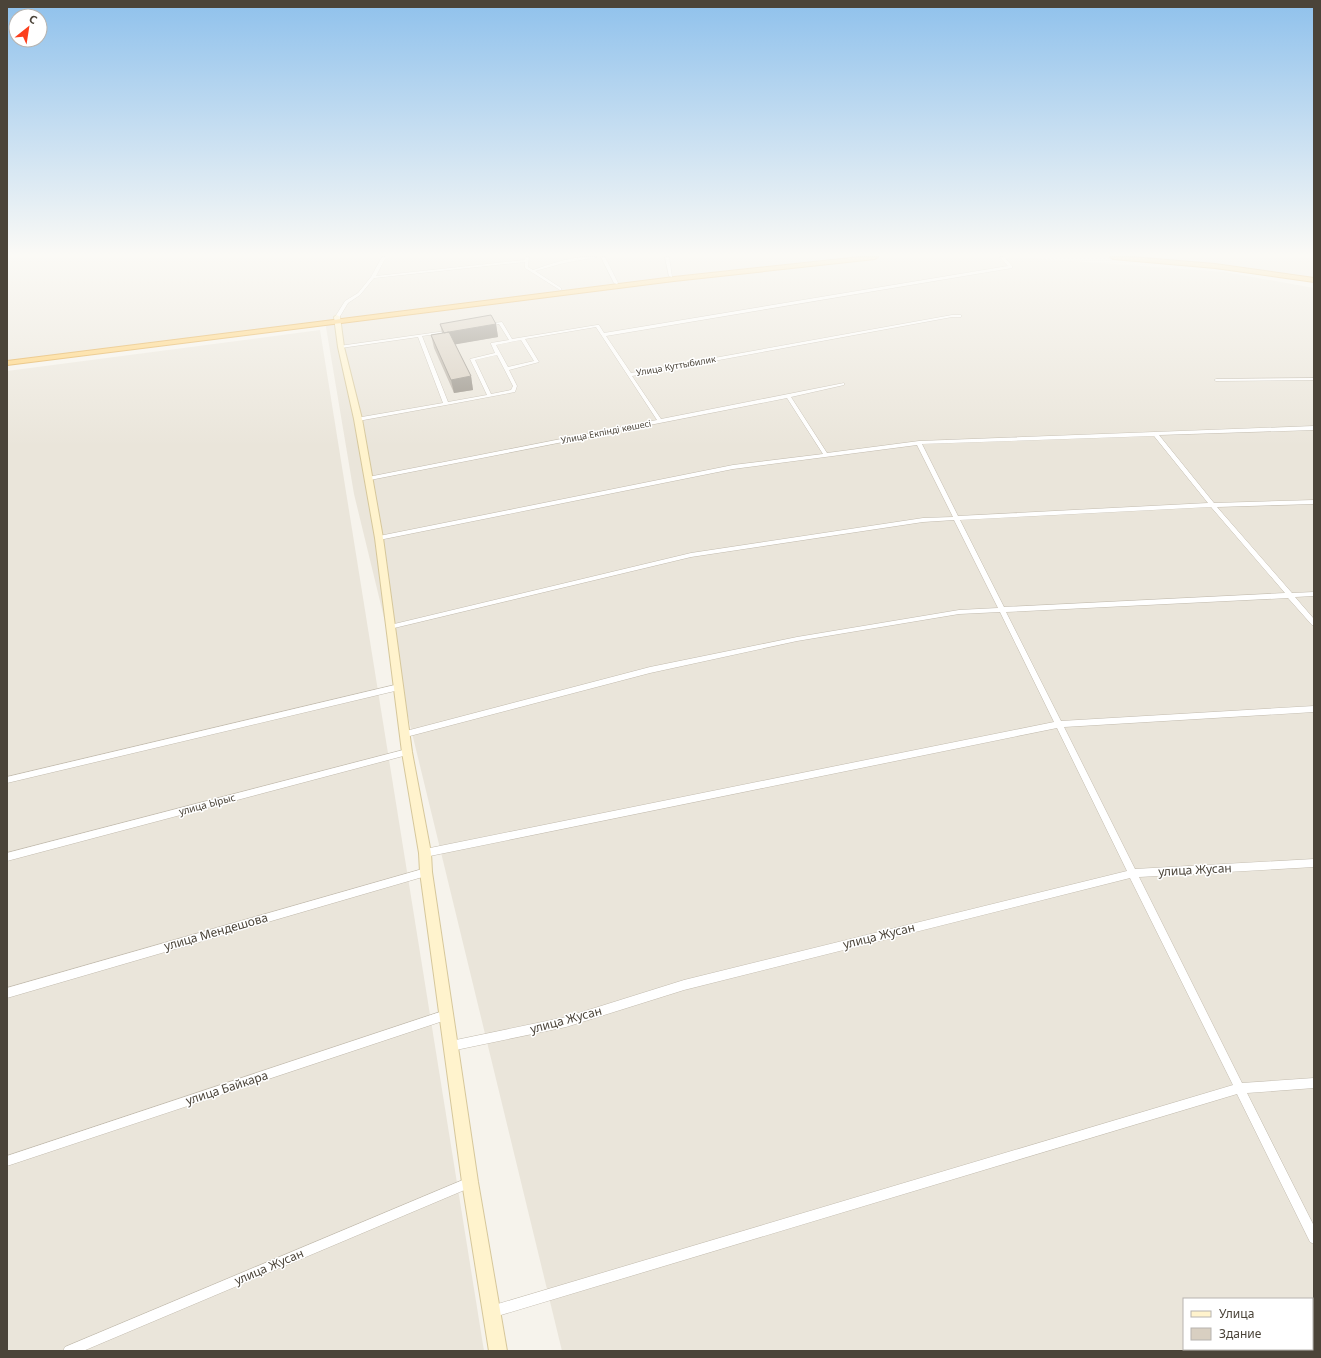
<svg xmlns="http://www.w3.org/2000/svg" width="1321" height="1358" viewBox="0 0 1321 1358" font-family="'Noto Sans',sans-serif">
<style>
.residential{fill:#eae5da;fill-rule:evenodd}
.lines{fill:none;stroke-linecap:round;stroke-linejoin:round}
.street-casing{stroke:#c2bbae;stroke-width:1}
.secondary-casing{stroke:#d6c79b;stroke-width:2}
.highway-casing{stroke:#e0a43c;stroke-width:2}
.street{fill:#fff;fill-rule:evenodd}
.secondary{fill:#fff3cd;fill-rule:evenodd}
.highway{fill:#ffcf6e;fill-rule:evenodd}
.wall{fill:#bab2a6}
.shaded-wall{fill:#979187}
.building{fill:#d8cfc1;stroke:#979187}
.labels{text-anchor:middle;stroke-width:3;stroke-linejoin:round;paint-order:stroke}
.far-street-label{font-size:9px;fill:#4b4439;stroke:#fff}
.street-label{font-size:10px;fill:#4b4439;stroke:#fff}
.near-street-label{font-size:12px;fill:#4b4439;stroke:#fff}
</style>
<rect width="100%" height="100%" fill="#f6f3ec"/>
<!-- residential -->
<g class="residential">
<path d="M7 257H847L705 273 541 294 867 257H1017L1225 272 1314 288V1351H562L354 494 325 321 7 361ZM1184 1299H1312V1349H1184Z"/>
<polygon points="1136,257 1314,257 1314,280"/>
<polygon points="320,330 484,1351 7,1351 7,371"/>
</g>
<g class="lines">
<defs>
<g id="street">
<path d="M382 257H386L376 276 525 260V257H529L528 267 533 270C553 263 576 255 597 257L564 263 535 271 561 288V290H560L525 268V262L374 278 360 295 348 303 339 318H335V317L345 301 358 293 371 277Z"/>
<polygon points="601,257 605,257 618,283 617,284 614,283"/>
<polygon points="665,257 669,257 672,277 669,276"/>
<path d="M1000 257H1004L1012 266V268L606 336 631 373 952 315H961V317H952L632 376 661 419 844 383V385L791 397 827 453 919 441 1314 426V430L1159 435 1214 503 1314 500V504L1217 507 1292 593 1314 592V596L1295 597 1314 619V625H1312L1288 598 1006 612 1061 721 1314 706V712L1064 727 1135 869 1314 859V867L1139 877 1242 1083 1314 1078V1088L1247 1093 1314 1226V1244L1310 1242 1237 1094 491 1318 487 1316 485 1312 487 1308 491 1306 1233 1085 1130 878 684 990 566 1027 451 1051 448 1049 446 1046 448 1043 451 1041 566 1017 684 980 1127 871 1057 728 425 857 422 856 421 853 422 850 425 849 1054 722 1000 612 959 614 797 641 650 673 406 737 403 736 402 734 403 732 406 731 650 667 797 637 959 610 998 608 954 520 923 522 691 557 390 629H388L387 627 390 625 691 553 923 518 953 517 917 445 733 469 379 540 377 539 376 538 379 536 733 465 823 454 787 398 370 480 367 478 368 477 657 420 596 327 525 339 539 362 509 370 517 386 515 392 446 405 358 421 356 420V418L443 403 418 337 341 348 339 347V346L453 330V332H451L422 336 448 402 487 395 470 359 495 353 491 344V343L509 340 499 324 487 326H485V324L502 322 512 339 597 325H599L604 333 1008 266ZM521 340 534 361 508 367 496 345ZM497 355 513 386 511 390 491 394 475 360ZM1154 436 1208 503 958 516 922 444ZM1211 507 1285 593 1004 607 960 520Z"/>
<polygon points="1314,378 1314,380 1216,381 1214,380 1216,379"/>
<polygon points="399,684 401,685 403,687 401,689 399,690 7,783 7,777"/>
<polygon points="407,749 410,750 411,752 410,754 407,755 7,861 7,853"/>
<polygon points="426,868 429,869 430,872 429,875 426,876 7,998 7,988"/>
<polygon points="446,1010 449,1012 451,1015 449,1018 446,1020 7,1166 7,1156"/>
<polygon points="470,1177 474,1178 475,1182 474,1186 83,1351 63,1351 65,1347"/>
</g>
<polygon id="secondary" points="337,315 340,317 344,347 362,419 383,538 412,752 431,853 432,872 478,1182 507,1351 489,1351 462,1182 420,872 419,853 402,752 375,538 354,419 338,347 334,317"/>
<g id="highway">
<polygon points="860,257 878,257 875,259 674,281 7,365 7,361 674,277"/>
<polygon points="1110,257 1131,257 1215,264 1314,278 1314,282 1215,268 1113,259"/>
</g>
</defs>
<!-- street casing -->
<use href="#street" class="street-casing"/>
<!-- secondary casing -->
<use href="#secondary" class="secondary-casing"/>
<!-- highway casing -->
<use href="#highway" class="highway-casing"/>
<!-- street -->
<use href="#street" class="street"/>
<!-- secondary -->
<use href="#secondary" class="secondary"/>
<!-- highway -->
<use href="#highway" class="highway"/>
</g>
<!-- wall -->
<polygon class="wall" points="440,324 496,324 498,337 455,344 471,376 473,390 454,393 434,348 431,335 442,333"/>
<!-- shaded-wall -->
<g class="shaded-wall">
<polygon points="496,324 498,337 452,345 449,332"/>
<polygon points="471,376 473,390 454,393 451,380"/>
</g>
<!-- building -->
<polygon class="building" points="491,315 496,324 449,332 471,376 451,380 431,335 449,332 444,333 440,324"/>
<!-- sky -->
<linearGradient id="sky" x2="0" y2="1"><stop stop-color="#8fc1ec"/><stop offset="0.57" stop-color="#fbfaf6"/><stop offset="1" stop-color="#fbfaf6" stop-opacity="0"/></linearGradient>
<rect width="1321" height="447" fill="url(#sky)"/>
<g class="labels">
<!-- far-street labels -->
<g class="far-street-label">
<text transform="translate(676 366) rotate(-10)" y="3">Улица Куттыбилик</text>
<text transform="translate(606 432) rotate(-11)" y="3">Улица Екпінді көшесі</text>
</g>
<!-- street labels -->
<g class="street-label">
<text transform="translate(207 804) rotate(-15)" y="4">улица Ырыс</text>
</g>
<!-- near-street labels -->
<g class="near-street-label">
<text transform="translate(1195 870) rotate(-3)" y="4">улица Жусан</text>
<text transform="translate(216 932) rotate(-16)" y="4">улица Мендешова</text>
<text transform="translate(879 936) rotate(-14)" y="4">улица Жусан</text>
<text transform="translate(566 1020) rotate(-15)" y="4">улица Жусан</text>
<text transform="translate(227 1088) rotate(-18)" y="4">улица Байкара</text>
<text transform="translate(269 1267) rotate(-23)" y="4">улица Жусан</text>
</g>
</g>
<!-- border -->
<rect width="1321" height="1358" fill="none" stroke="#4b4439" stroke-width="16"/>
<!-- legend -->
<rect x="1183" y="1298" width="130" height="52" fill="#ffffff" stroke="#b7b4b0"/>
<rect x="1191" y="1311" width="20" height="6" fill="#fff3cd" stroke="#b7b4b0"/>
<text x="1219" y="1318" font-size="12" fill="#4b4439">Улица</text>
<rect x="1191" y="1328" width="20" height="12" fill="#d8cfc1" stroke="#b7b4b0"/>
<text x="1219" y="1338" font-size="12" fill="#4b4439">Здание</text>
<!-- north arrow -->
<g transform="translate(28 28) rotate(30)"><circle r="19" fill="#ffffff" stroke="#b7b4b0"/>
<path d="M0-3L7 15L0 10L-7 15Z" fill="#fc3f1d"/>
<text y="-6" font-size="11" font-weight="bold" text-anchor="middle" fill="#4b4439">С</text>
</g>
</svg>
